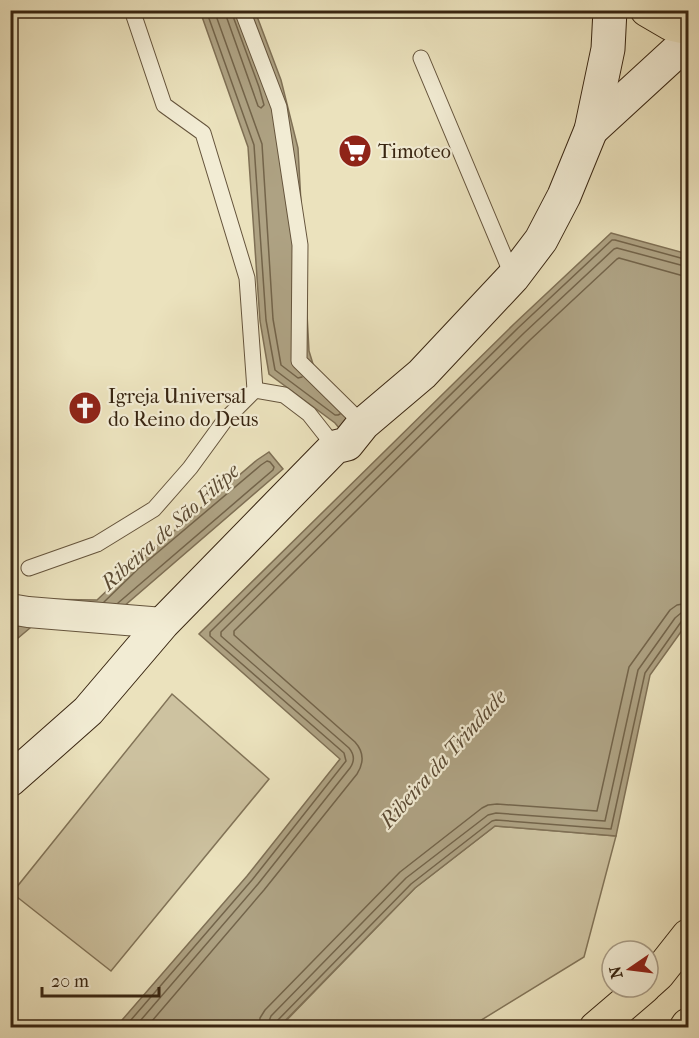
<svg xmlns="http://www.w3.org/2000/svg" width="699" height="1038" viewBox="0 0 699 1038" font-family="'IM FELL French Canon',serif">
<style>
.green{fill:#cdc2a0;stroke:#827458;stroke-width:1.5}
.water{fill:#aea283;stroke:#7f7055;stroke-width:1.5}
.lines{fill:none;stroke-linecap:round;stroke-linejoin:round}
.shore{stroke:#73644a;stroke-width:1.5}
.lane-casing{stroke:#65543c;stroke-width:17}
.street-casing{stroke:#65543c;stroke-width:32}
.secondary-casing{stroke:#382511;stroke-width:35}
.primary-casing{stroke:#382511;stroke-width:35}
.lane{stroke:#f2ecd4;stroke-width:15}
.street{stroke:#f2ecd4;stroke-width:30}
.secondary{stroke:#f2ecd4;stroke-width:33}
.primary{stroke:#ebe2bd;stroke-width:33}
.labels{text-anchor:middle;stroke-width:4.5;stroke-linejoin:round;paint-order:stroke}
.poi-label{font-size:20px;fill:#382511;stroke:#f2ecd4;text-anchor:start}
.water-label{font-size:21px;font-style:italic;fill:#5b4a33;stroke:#f2ecd4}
</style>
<rect width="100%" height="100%" fill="#ebe2bd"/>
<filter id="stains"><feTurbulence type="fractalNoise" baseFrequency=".00333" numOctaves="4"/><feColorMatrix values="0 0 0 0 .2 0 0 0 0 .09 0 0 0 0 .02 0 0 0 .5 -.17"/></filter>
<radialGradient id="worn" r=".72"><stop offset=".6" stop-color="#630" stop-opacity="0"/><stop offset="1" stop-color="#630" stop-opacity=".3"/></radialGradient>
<!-- green -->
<g class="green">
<polygon points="172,694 269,779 111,971 12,893"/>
<polygon points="495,826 616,836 584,957 470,1027 279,1028 415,888"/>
</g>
<!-- water -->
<g class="water">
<polygon points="200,11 255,11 281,80 298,148 309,351 317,377 369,436 356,449 335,423 269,374 260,321 248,147"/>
<polygon points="611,233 688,254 688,622 650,675 616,836 495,826 415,888 279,1027 116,1027 247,876 340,759 199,634 514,324"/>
<polygon points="269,452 283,469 116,613 36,623 11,644 11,603 26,599 97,600 134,565 257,460"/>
</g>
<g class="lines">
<!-- shore -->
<g class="shore">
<polyline points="206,10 254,145 266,320 275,370 335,415 338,415 340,414"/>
<polyline points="214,10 262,144 273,319 281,365 298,378 302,377"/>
<polyline points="224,10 258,106 261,108 264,105 259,87 234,19 233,10"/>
<polyline points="104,602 138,569 261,465 267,461 270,462 274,467 273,470 118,603"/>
<polyline points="124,1028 252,880 346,761 344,753 210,636 210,632 518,328 612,240 615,240 688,260"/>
<path d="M134 1028 258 884 350 768C355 761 354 754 349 748L221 636V632L524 333 614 249 617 248 688 267"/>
<path d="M146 1028 264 890 357 774C364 763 364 752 355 742L234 635V631L530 340 617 259 619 258 680 275 688 276"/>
<polyline points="259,1028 260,1018 265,1010 400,872 482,808 488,805 497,804 597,811 629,667 670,610 677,605 688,603"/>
<polyline points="268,1028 269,1021 271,1016 406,878 488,815 496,813 605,821 638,670 675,618 681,613 688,612"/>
<polyline points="275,1028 277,1021 411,884 492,821 496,820 611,829 645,673 681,622 685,620 688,620"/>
</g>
<defs>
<g id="lane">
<polyline points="132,10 164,105 203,133 247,278 255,390"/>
<polyline points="242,10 279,107 300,245 299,361 363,424"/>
<polyline points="421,58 513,277"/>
<polyline points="29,568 97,544 154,509 190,468 225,420 255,390 284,395 309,414 335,447"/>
</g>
<polyline id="street" points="10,609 28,612 163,623"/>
<g id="secondary">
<polyline points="591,130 688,41"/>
<polyline points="10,780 88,711 163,623 335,447 347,444 363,424 422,374 513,277 541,240 564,196 591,130 608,49 610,10"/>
</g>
<g id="primary">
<polyline points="647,10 671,24 688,28"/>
<polyline points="648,983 658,974 688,936"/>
<polyline points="596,1028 644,987"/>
<polyline points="686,1028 688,1025"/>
</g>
</defs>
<!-- lane casing -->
<use href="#lane" class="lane-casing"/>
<!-- street casing -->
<use href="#street" class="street-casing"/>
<!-- secondary casing -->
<use href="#secondary" class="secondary-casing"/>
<!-- primary casing -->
<use href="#primary" class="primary-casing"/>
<!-- lane -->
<use href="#lane" class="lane"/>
<!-- street -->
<use href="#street" class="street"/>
<!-- secondary -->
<use href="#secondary" class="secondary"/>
<!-- primary -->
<use href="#primary" class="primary"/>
</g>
<!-- icons -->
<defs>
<symbol id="supermarket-disc" viewBox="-11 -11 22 22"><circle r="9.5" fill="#8f2418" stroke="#f2ecd4"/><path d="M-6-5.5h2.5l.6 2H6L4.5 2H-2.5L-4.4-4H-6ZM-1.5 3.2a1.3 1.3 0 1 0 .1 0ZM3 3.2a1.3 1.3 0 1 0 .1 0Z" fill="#fff"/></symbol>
<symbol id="church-disc" viewBox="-11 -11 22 22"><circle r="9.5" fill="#8f2418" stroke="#f2ecd4"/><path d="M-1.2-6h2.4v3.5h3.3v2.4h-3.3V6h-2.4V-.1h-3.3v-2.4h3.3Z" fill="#fff"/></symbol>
</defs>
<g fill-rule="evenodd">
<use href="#supermarket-disc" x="336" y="132" width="38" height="38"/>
<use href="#church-disc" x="66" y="389" width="38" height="38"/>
</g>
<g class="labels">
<!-- poi labels -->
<g class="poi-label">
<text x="378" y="158">Timoteo</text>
<text x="108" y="403">Igreja Universal<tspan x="108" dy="23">do Reino do Deus</tspan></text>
</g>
<!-- water labels -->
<g class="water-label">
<text transform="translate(170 527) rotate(-42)" y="7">Ribeira de São Filipe</text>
<text transform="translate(443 759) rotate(-48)" y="7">Ribeira da Trindade</text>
</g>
</g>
<!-- margin -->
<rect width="699" height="1038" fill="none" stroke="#ebe2bd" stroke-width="36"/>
<rect x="12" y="12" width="675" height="1014" fill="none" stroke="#382511" stroke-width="3"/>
<rect x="18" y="18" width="663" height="1002" fill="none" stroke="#382511" stroke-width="1.5"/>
<!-- north arrow -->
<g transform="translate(630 969) rotate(256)"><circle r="28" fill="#f2ecd4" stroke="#a89c86" stroke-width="1.5"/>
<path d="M0-4.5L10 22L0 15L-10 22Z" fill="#8f2418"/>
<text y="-9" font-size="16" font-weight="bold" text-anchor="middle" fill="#382511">N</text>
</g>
<!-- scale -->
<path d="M42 987v9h117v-9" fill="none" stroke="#382511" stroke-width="3"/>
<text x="51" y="987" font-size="18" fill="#382511" stroke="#f2ecd4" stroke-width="4.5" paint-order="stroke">20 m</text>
<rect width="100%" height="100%" filter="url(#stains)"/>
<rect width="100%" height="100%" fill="url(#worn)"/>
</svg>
